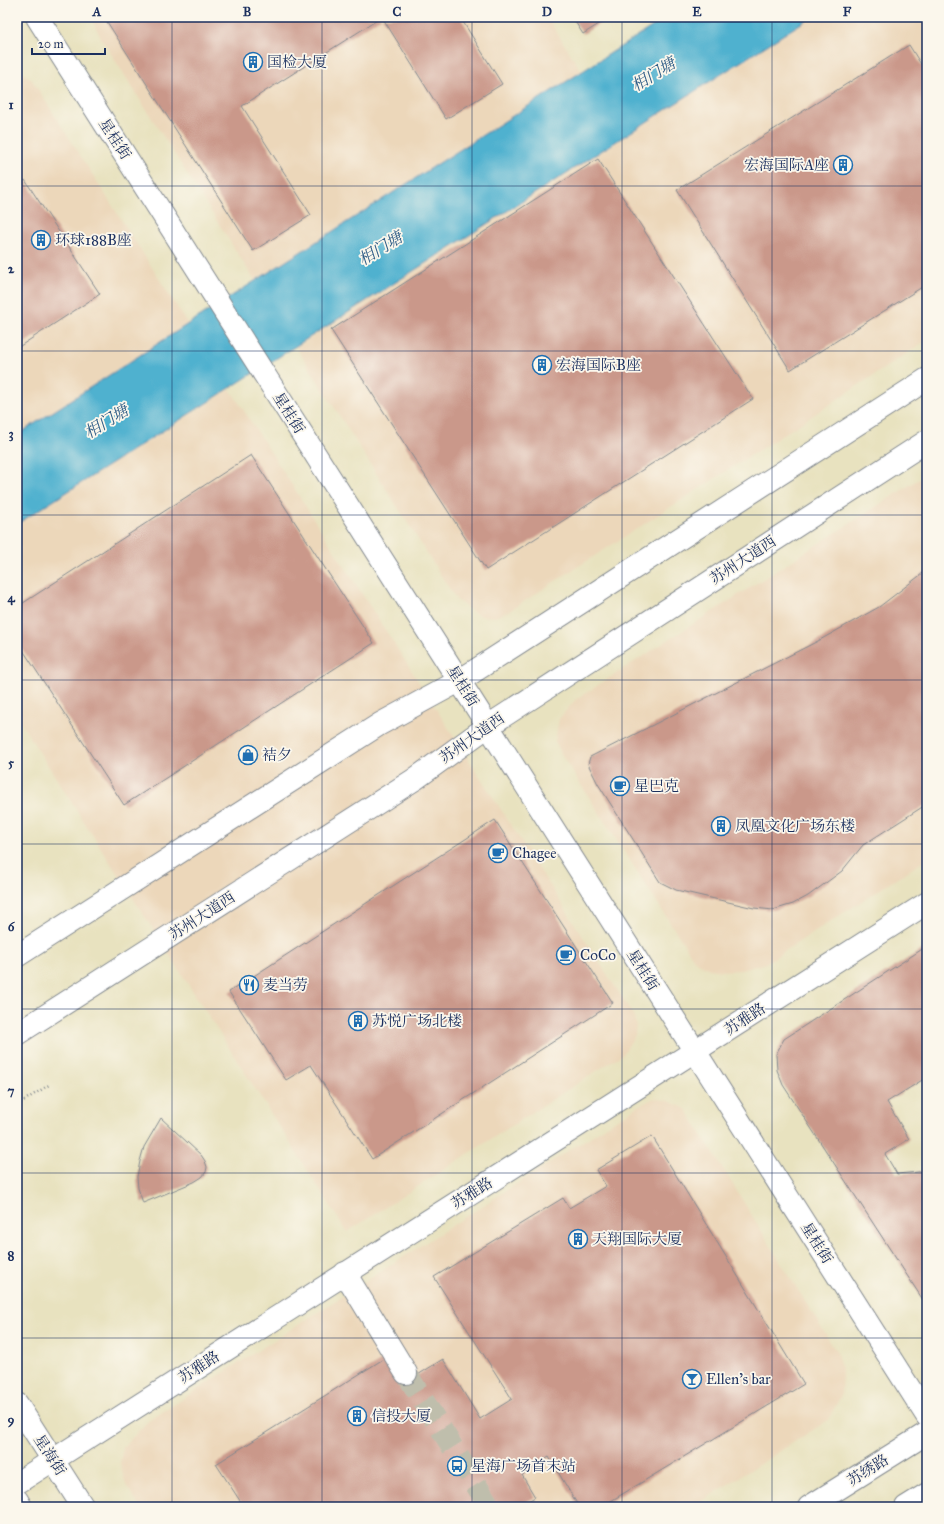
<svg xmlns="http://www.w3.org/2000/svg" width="944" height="1524" viewBox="0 0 944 1524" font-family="'IM FELL Great Primer','Noto Serif SC',serif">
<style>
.built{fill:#ecd7ba}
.water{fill:#50b1cf;stroke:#367096}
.building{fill:#ca988a}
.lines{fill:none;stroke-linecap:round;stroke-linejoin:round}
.minor-tunnel{stroke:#bfbeac;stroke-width:22;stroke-dasharray:22 11;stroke-linecap:butt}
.minor-casing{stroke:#82888e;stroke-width:24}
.major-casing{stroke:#82888e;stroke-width:24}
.path{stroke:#82888e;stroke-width:2.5;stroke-dasharray:1 3;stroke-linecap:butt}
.minor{stroke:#fff;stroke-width:22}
.major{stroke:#fff;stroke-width:22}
.grid{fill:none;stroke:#1b2f5e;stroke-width:1;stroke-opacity:0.55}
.labels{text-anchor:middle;stroke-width:3.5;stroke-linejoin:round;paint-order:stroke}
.poi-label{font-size:15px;fill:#1b2f5e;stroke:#fbf7ec;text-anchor:start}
.street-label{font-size:15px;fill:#1b2f5e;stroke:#fbf7ec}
.water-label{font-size:16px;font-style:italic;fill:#2e5c86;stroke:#fbf7ec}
.neatline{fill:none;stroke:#1b2f5e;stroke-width:1.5}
.grid-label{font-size:13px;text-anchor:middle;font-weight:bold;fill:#1b2f5e}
</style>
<rect width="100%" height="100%" fill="#fbf7ec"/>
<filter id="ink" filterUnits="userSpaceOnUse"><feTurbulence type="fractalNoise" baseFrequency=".025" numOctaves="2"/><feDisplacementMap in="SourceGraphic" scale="8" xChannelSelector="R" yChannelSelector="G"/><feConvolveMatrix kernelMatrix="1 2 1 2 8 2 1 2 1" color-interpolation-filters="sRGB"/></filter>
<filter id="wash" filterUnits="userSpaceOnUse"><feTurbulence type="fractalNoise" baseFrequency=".012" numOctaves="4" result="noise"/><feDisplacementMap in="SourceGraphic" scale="16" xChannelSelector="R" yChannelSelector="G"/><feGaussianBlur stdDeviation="0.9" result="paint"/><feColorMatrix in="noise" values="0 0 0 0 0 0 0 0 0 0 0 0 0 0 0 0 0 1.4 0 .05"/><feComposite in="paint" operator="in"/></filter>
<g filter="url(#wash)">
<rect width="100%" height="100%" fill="#e8e2bf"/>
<!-- built -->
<g class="built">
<polygon points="93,17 547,17 582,72 255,281 101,38 93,22"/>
<polygon points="811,17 927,17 927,340 809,418 509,611 495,617 481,616 471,611 456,599 296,347"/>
<polygon points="17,70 32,80 188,324 17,435"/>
<polygon points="230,389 632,1013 636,1024 635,1035 623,1054 347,1232 17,717 17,524"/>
<polygon points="927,474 927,859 766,963 741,970 722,971 709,969 695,961 563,757 555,741 559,719 575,700"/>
<polygon points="654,1098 669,1101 686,1109 837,1353 842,1373 841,1396 827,1421 693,1507 140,1507 126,1485 120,1463 123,1448 147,1422 635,1108"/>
</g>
<!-- water -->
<polygon class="water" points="667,17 811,17 17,524 17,435 188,324"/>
<g id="blocks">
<!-- building -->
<g class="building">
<polygon points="104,17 460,17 502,84 446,119 382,17 242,106 311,215 253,251"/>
<polygon points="572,17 610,17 583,34"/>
<polygon points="909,45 927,74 927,284 790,370 677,190"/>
<polygon points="598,159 753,399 486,570 331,330"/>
<polygon points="25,180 100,294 17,348 17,185"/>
<polygon points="251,455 374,643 124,805 17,641 17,607"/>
<polygon points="927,570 927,804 863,845 842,871 808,896 793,904 773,910 754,908 676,890 660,882 598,784 588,764 590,757 818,641 879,607"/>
<polygon points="495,820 613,1003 372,1159 311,1065 286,1080 229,992"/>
<polygon points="927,946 927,1077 887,1102 909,1139 885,1154 897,1174 927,1171 927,1306 783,1085 777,1070 776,1054 784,1039"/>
<polygon points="161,1118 201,1155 205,1161 207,1167 206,1172 202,1177 194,1182 143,1203 138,1188 137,1177 140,1161 144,1147"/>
<polygon points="652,1136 804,1384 601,1507 579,1507 549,1457 522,1475 535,1497 518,1507 244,1507 216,1464 385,1358 402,1385 443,1359 480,1419 512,1399 434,1277 563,1198 569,1208 606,1186 596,1170"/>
</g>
</g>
</g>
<g filter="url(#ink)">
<use href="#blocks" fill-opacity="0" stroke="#82888e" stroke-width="1"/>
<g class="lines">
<!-- minor-tunnel -->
<polyline class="minor-tunnel" points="406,1373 490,1507"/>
<defs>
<g id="minor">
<polyline points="37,17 927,1416"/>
<polyline points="345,1273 406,1373"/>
<polyline points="17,1483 927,903"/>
</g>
<g id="major">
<polyline points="17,956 380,724 459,681 927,379"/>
<polyline points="17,1034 415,779 488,726 927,441"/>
<polyline points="17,1404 83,1507"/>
<polyline points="17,1500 21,1507"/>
<polyline points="809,1507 927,1433"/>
<polyline points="906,1507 927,1494"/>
</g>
</defs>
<!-- minor casing -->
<use href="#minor" class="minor-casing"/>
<!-- major casing -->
<use href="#major" class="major-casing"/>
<!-- path -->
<polyline class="path" points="17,1105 49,1085"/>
<!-- minor -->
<use href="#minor" class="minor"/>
<!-- major -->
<use href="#major" class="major"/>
</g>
</g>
<!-- grid -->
<path class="grid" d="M172 17V1507M322 17V1507M472 17V1507M622 17V1507M772 17V1507M17 186H927M17 351H927M17 515H927M17 680H927M17 844H927M17 1009H927M17 1173H927M17 1338H927"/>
<!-- icons -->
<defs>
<symbol id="building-ring" viewBox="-11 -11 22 22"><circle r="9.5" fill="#fbf7ec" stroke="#1f6fb2" stroke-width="1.5"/><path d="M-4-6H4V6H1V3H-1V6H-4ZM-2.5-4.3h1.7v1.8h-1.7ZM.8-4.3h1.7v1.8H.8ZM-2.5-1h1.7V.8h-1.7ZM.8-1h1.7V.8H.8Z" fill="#1f6fb2"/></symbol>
<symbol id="shop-ring" viewBox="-11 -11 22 22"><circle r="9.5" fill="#fbf7ec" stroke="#1f6fb2" stroke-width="1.5"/><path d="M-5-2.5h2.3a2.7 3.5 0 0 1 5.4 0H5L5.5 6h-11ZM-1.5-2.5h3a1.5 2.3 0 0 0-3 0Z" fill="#1f6fb2"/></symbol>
<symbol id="cafe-ring" viewBox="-11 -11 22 22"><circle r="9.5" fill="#fbf7ec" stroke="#1f6fb2" stroke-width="1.5"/><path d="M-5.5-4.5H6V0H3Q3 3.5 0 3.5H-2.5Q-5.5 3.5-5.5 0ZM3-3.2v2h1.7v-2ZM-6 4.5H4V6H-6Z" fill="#1f6fb2"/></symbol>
<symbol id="restaurant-ring" viewBox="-11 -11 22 22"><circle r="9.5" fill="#fbf7ec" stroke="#1f6fb2" stroke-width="1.5"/><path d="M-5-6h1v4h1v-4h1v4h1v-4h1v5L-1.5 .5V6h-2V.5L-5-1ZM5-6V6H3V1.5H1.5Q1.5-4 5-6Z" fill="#1f6fb2"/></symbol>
<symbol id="bar-ring" viewBox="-11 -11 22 22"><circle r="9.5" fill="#fbf7ec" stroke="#1f6fb2" stroke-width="1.5"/><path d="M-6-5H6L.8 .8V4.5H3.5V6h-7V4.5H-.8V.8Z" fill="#1f6fb2"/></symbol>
<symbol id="bus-ring" viewBox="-11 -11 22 22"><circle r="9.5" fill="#fbf7ec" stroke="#1f6fb2" stroke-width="1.5"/><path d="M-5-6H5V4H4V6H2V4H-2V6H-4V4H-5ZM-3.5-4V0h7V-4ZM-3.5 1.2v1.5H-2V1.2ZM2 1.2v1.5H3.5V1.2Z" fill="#1f6fb2"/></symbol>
</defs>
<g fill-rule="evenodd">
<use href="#building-ring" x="242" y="51" width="22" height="22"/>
<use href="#building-ring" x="832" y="154" width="22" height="22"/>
<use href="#building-ring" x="30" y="229" width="22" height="22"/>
<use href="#building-ring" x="531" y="354" width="22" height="22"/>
<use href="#shop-ring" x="237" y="744" width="22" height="22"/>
<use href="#cafe-ring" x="609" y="775" width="22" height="22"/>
<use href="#building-ring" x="710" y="815" width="22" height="22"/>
<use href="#cafe-ring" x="487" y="842" width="22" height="22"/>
<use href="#cafe-ring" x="555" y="944" width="22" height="22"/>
<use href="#restaurant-ring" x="238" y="974" width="22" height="22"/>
<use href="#building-ring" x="347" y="1010" width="22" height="22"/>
<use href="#building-ring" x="567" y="1228" width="22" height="22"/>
<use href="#bar-ring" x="681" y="1368" width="22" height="22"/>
<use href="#building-ring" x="346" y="1405" width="22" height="22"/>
<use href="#bus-ring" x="446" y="1455" width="22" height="22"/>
</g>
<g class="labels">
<!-- poi labels -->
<g class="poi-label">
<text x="267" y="67">国检大厦</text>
<text x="829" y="170" text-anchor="end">宏海国际A座</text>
<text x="55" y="245">环球188B座</text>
<text x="556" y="370">宏海国际B座</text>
<text x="262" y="760">袺夕</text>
<text x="634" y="791">星巴克</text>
<text x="735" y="831">凤凰文化广场东楼</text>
<text x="512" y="858">Chagee</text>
<text x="580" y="960">CoCo</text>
<text x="263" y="990">麦当劳</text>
<text x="372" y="1026">苏悦广场北楼</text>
<text x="592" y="1244">天翔国际大厦</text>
<text x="706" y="1384">Ellen's bar</text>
<text x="371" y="1421">信投大厦</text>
<text x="471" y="1471">星海广场首末站</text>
</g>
<!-- street labels -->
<g class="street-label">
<text transform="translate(115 139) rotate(57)" y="5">星桂街</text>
<text transform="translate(289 413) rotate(58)" y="5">星桂街</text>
<text transform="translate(743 560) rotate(-33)" y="5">苏州大道西</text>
<text transform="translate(463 686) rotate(58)" y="5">星桂街</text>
<text transform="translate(472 738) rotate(-35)" y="5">苏州大道西</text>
<text transform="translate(202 916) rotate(-33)" y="5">苏州大道西</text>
<text transform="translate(643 970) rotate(58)" y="5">星桂街</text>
<text transform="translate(745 1019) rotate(-33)" y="5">苏雅路</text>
<text transform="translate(472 1193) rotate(-32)" y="5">苏雅路</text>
<text transform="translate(817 1243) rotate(58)" y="5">星桂街</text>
<text transform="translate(199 1367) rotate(-33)" y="5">苏雅路</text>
<text transform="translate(50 1455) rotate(57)" y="5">星海街</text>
<text transform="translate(868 1470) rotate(-32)" y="5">苏绣路</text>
</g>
<!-- water labels -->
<g class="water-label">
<text transform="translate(653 74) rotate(-32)" y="6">相门塘</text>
<text transform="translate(380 248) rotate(-32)" y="6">相门塘</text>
<text transform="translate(106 421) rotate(-32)" y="6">相门塘</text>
</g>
</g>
<!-- margin -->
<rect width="944" height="1524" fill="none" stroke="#fbf7ec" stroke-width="44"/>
<!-- scale -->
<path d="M32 48v6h73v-6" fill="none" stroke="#1b2f5e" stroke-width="2"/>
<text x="38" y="48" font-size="12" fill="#1b2f5e" stroke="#fbf7ec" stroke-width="3" paint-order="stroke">20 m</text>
<rect x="22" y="22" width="900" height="1480" class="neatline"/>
<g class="grid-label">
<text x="97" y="16">A</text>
<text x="247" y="16">B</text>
<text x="397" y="16">C</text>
<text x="547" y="16">D</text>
<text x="697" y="16">E</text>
<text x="847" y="16">F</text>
<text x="11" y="109">1</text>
<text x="11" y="273">2</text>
<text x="11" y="438">3</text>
<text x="11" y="602">4</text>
<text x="11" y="767">5</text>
<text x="11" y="931">6</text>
<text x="11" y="1095">7</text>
<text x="11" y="1260">8</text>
<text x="11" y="1424">9</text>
</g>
</svg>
